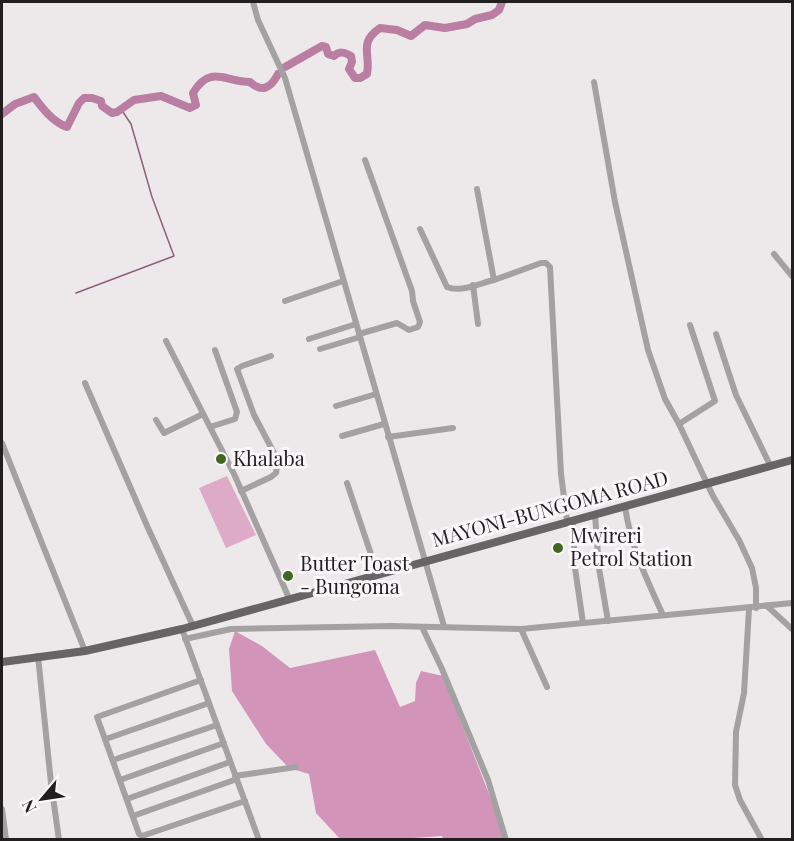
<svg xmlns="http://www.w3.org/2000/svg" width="794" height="841" viewBox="0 0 794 841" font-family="'Playfair Display',serif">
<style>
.green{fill:#ddabc8}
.forest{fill:#d295b9}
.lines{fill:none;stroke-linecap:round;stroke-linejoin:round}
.stream{stroke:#8b617a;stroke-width:1.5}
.river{stroke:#b97ea1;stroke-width:8}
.minor{stroke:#a3a1a2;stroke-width:6}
.major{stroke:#676466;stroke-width:8}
.poi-dot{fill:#406721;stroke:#fbf6f9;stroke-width:2}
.labels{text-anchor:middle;stroke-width:6;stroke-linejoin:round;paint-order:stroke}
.poi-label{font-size:20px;fill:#201e1f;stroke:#fbf6f9;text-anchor:start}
.street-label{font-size:20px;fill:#201e1f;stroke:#fbf6f9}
</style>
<rect width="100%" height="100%" fill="#ede9eb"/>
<!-- green -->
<polygon class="green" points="227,476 256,535 226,548 199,488"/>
<!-- forest -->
<polygon class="forest" points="235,631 262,646 290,668 375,650 400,707 415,701 416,683 421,671 443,676 498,817 503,839 443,839 442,836 399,839 340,839 316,813 309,774 289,768 266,744 232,691 229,649"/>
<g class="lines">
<!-- stream -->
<polyline class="stream" points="76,293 174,256 152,197 131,124 121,109"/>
<!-- river -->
<g class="river">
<path d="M285 67 322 46 326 47 328 54 334 56C340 51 344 52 351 56L352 62 349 69 355 78H360L367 74C371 54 358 43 380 28L397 30 411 36 425 25 445 28 467 24 475 19 492 15 499 10 502 2"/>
<path d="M2 114 15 104 34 97C43 109 53 122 67 127L79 103 84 98H92L101 101 102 106 112 113 117 112 134 100 161 96 190 108 196 105 193 93C210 64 225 82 250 82 262 93 271 88 278 74"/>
</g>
<!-- minor -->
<g class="minor">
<polyline points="253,2 258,20 285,78 444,626"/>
<polyline points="594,82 615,202 648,350 665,399 679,424 713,496 739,540 752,568 756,588 756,608"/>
<polyline points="477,189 494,280 541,263 546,263 550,267 561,474 567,521"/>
<path d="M420 229 447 287C460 293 480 283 494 280"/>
<polyline points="774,254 792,276"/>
<polyline points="473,285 478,324"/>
<polyline points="285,301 343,281"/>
<polyline points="359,334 397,323 409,330 418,327 420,322 413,301 412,291 365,160"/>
<polyline points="716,334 736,395 770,465"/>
<polyline points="309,339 356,324"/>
<polyline points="166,341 234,474 289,598"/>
<polyline points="320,349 360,337"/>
<polyline points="85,383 148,528 193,626"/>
<polyline points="336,406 376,394"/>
<polyline points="156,420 164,433 203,414"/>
<polyline points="679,424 715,401 690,325"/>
<polyline points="210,427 235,419 237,412 215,350"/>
<polyline points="342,436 384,424"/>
<polyline points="388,437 453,428"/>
<polyline points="2,443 85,651"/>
<polyline points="347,483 378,575"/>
<polyline points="241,491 271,477 276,473 277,466 274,453 254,415 237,369 242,366 271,356"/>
<path d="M625 506C630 545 647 580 663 615"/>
<polyline points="595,515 599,568 608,621"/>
<polyline points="573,521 575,568 583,623"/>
<polyline points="767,606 792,629"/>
<polyline points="749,609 744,693 736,732 735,785 740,800 762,840"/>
<polyline points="422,627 442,669 488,780 506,840"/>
<polyline points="182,629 259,840"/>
<polyline points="521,629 547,687"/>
<polyline points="185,639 231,629 392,626 521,629 792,603"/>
<polyline points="38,656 51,783 59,840"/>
<polyline points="201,680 97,717 139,834 142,836 245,801"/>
<polyline points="106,739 209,703"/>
<polyline points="113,760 217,725"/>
<polyline points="235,776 296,767"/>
<polyline points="120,780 224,743"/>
<polyline points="127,799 230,762"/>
<polyline points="2,809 6,840"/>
<polyline points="133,816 237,779"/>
</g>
<!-- major -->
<polyline class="major" points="2,662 85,651 182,629 792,460"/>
</g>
<!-- markers -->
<g class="poi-dot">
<circle cx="221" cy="459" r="6"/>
<circle cx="558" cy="548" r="6"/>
<circle cx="288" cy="576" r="6"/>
</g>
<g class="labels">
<!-- poi labels -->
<g class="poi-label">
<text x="233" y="466">Khalaba</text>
<text x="570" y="543">Mwireri<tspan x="570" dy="23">Petrol Station</tspan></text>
<text x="300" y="571">Butter Toast<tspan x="300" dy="23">- Bungoma</tspan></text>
</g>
<!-- street labels -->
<g class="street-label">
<text transform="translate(550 509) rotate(-15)" y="7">MAYONI-BUNGOMA ROAD</text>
</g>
</g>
<!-- border -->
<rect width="794" height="841" fill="none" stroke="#201e1f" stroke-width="6"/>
<!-- north arrow -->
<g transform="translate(42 799) rotate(241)" stroke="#fbf6f9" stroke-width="4.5" paint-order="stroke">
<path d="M0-4.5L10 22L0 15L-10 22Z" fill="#201e1f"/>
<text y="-9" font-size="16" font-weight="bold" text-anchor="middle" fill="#201e1f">N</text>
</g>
</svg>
